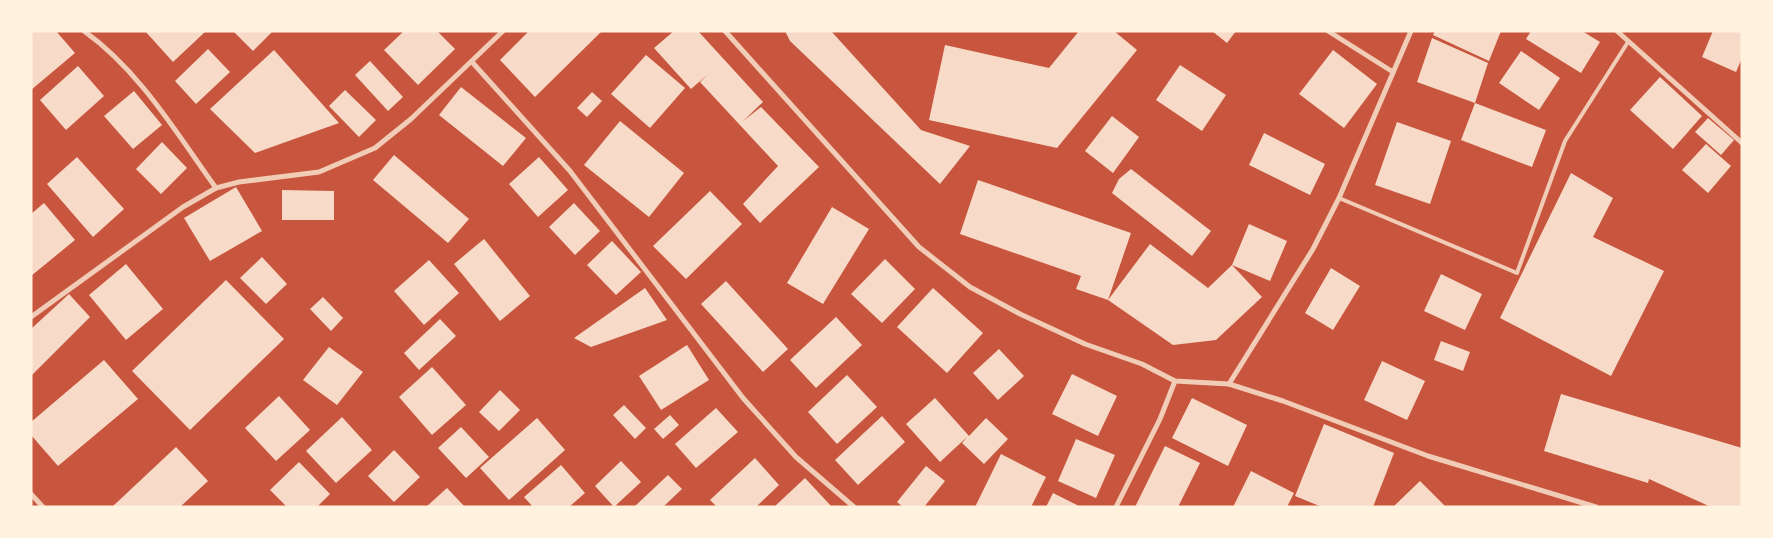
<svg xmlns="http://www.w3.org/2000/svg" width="1773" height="538" viewBox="0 0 1773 538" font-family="'PT Sans Narrow',sans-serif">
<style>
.building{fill:#f7dbc8}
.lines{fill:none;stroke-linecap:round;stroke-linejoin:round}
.service{stroke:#f1ccb7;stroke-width:4}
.minor{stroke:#f1ccb7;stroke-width:5}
</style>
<rect width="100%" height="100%" fill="#c8553d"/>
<!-- building -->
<g class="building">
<polygon points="31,31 56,31 75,53 31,90"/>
<polygon points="145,31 206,31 173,62"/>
<polygon points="233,31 273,31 253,51"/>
<polygon points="404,31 437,31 455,49 418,85 384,50"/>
<polygon points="529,31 602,31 535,97 500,60"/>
<polygon points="674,31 698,31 763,102 743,121 761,107 819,167 760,223 743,204 778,166 700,82 707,75 691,89 654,48"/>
<polygon points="785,31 831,31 921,130 970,146 940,184 790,41"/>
<polygon points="1079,31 1114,31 1137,50 1057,148 929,120 945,45 1049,68"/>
<polygon points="1212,31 1236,31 1227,43"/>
<polygon points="1435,31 1501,31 1489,61 1433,35"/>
<polygon points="1531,31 1582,31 1600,42 1581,73 1526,39"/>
<polygon points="1713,31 1742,31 1742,58 1736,72 1702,57"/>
<polygon points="1432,38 1488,63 1475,103 1417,82"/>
<polygon points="208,49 230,72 196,104 175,81"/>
<polygon points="274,50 339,123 255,153 210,109"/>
<polygon points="1333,50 1377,84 1344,128 1299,94"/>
<polygon points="1521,51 1560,78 1539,110 1499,83"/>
<polygon points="646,55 685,88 650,128 611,94"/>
<polygon points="370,61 403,97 388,111 355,75"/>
<polygon points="1180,65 1226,95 1202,131 1156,100"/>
<polygon points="78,66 104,96 66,130 40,100"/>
<polygon points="1660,77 1702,116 1673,149 1630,110"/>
<polygon points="461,87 526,138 503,166 439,115"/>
<polygon points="345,90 376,120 359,137 329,106"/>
<polygon points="134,91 162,125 133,149 104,116"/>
<polygon points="592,92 602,101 587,117 577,108"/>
<polygon points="1475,103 1546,130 1532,167 1461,140"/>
<polygon points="1112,116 1139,137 1113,173 1085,151"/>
<polygon points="1708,118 1734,140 1721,155 1695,132"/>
<polygon points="620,121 684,173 649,217 584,165"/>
<polygon points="1397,122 1451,141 1430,204 1375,185"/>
<polygon points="1264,133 1325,164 1310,195 1249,165"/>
<polygon points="162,142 187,168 161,194 136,169"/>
<polygon points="1706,144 1731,166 1708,193 1682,170"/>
<polygon points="394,155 469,219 448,243 373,180"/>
<polygon points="77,157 124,209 93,237 47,184"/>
<polygon points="539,157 568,190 538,217 509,184"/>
<polygon points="1131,169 1211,231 1192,256 1112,193 1119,179"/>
<polygon points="1571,173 1613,198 1593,237 1664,271 1611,376 1500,318"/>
<polygon points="978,180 1131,233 1108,300 1150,244 1208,288 1232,265 1249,224 1287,241 1270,281 1232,265 1262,297 1216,340 1173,345 1108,300 1076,289 1081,276 960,234"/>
<polygon points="236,187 262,231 210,261 184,218"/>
<polygon points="282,190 334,191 334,220 282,220"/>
<polygon points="710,191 742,224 686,279 653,246"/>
<polygon points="44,203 75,240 31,276 31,214"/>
<polygon points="574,203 600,231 575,255 549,227"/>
<polygon points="832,207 869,229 823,304 787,283"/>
<polygon points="484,239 530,296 500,321 454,264"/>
<polygon points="612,241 641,272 616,295 587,265"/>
<polygon points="262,257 287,284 266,304 240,278"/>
<polygon points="885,259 915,289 882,323 851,294"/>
<polygon points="429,260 459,293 424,325 394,291"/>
<polygon points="126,264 163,309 126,340 89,295"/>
<polygon points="1331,268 1360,286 1333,330 1305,313"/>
<polygon points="1441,274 1482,294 1465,330 1424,311"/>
<polygon points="226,280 284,339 190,430 132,371"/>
<polygon points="726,281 788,349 763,372 701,304"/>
<polygon points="645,288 667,320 591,347 574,338"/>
<polygon points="933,288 983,333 947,373 897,327"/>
<polygon points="69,294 90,317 31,376 31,329"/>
<polygon points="323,297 343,318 331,331 310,309"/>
<polygon points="836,317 862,345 816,388 790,360"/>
<polygon points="440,319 456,336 419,370 404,353"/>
<polygon points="1441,341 1470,352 1463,371 1434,360"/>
<polygon points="687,345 709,380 661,410 639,376"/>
<polygon points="329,347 363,372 337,405 303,380"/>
<polygon points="999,349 1024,376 998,400 973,373"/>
<polygon points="104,360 138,399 58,466 31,435 31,422"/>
<polygon points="1382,361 1425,381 1407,420 1364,400"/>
<polygon points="432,367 466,405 432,435 399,397"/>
<polygon points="1072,374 1117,396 1098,436 1052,414"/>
<polygon points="847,375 877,407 837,444 808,412"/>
<polygon points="500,390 520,410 499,431 479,412"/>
<polygon points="1561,394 1742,448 1742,507 1711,507 1649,479 1648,483 1544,451"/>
<polygon points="279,396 310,430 276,461 245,428"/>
<polygon points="935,398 969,436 986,418 1008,439 984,464 962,443 967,437 940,462 906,424"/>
<polygon points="1192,398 1247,425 1228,466 1172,438"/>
<polygon points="624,405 646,428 635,439 613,415"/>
<polygon points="716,408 738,432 696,468 675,444"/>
<polygon points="670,415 679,425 663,439 654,429"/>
<polygon points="882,416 905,442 858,485 835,460"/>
<polygon points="342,417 372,450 336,483 306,451"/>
<polygon points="537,418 565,450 509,500 480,468"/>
<polygon points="1324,424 1394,453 1373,507 1322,507 1295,496"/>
<polygon points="461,427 489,457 466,478 438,448"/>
<polygon points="1076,439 1115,455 1096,498 1058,481"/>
<polygon points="1165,446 1200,463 1178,507 1135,507"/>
<polygon points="176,447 208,481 180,507 112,507"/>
<polygon points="394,450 420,477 394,502 368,476"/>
<polygon points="1001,454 1046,477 1031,507 975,507"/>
<polygon points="755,458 779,485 756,507 717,507 710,500"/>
<polygon points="621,461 641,482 614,507 595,486"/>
<polygon points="299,462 330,494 317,507 287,507 270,490"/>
<polygon points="561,465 585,493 569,507 533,507 524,497"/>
<polygon points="926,466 945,481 924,507 903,507 897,502"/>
<polygon points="1251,471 1294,493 1287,507 1233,507"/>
<polygon points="668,475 682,489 663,507 634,507"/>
<polygon points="805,478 832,507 774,507"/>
<polygon points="1420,481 1446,507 1393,507"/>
<polygon points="447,488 465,507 426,507"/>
<polygon points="1053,493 1081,507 1046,507"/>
</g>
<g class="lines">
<!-- service -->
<polyline class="service" points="1339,198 1517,273 1565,141 1628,42"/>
<!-- minor -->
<g class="minor">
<path d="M84 31C140 71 177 134 216 188"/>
<polyline points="725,31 919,247 970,287 1020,314 1085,344 1142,364 1175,381 1229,384 1283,401 1428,456 1596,507"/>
<polyline points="1328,31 1393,72"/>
<polyline points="1617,31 1742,143"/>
<polyline points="472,62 570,171 743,398 796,457 854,507"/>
<polyline points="31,317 183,207 216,188 239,182 319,172 375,148 411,119 503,31"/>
<polyline points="1229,384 1313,249 1339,198 1411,31"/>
<polyline points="31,494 43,507"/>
<polyline points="1116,507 1160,419 1175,381"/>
</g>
</g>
<!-- border -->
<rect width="1773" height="538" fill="none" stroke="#fff3e0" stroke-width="65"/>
</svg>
